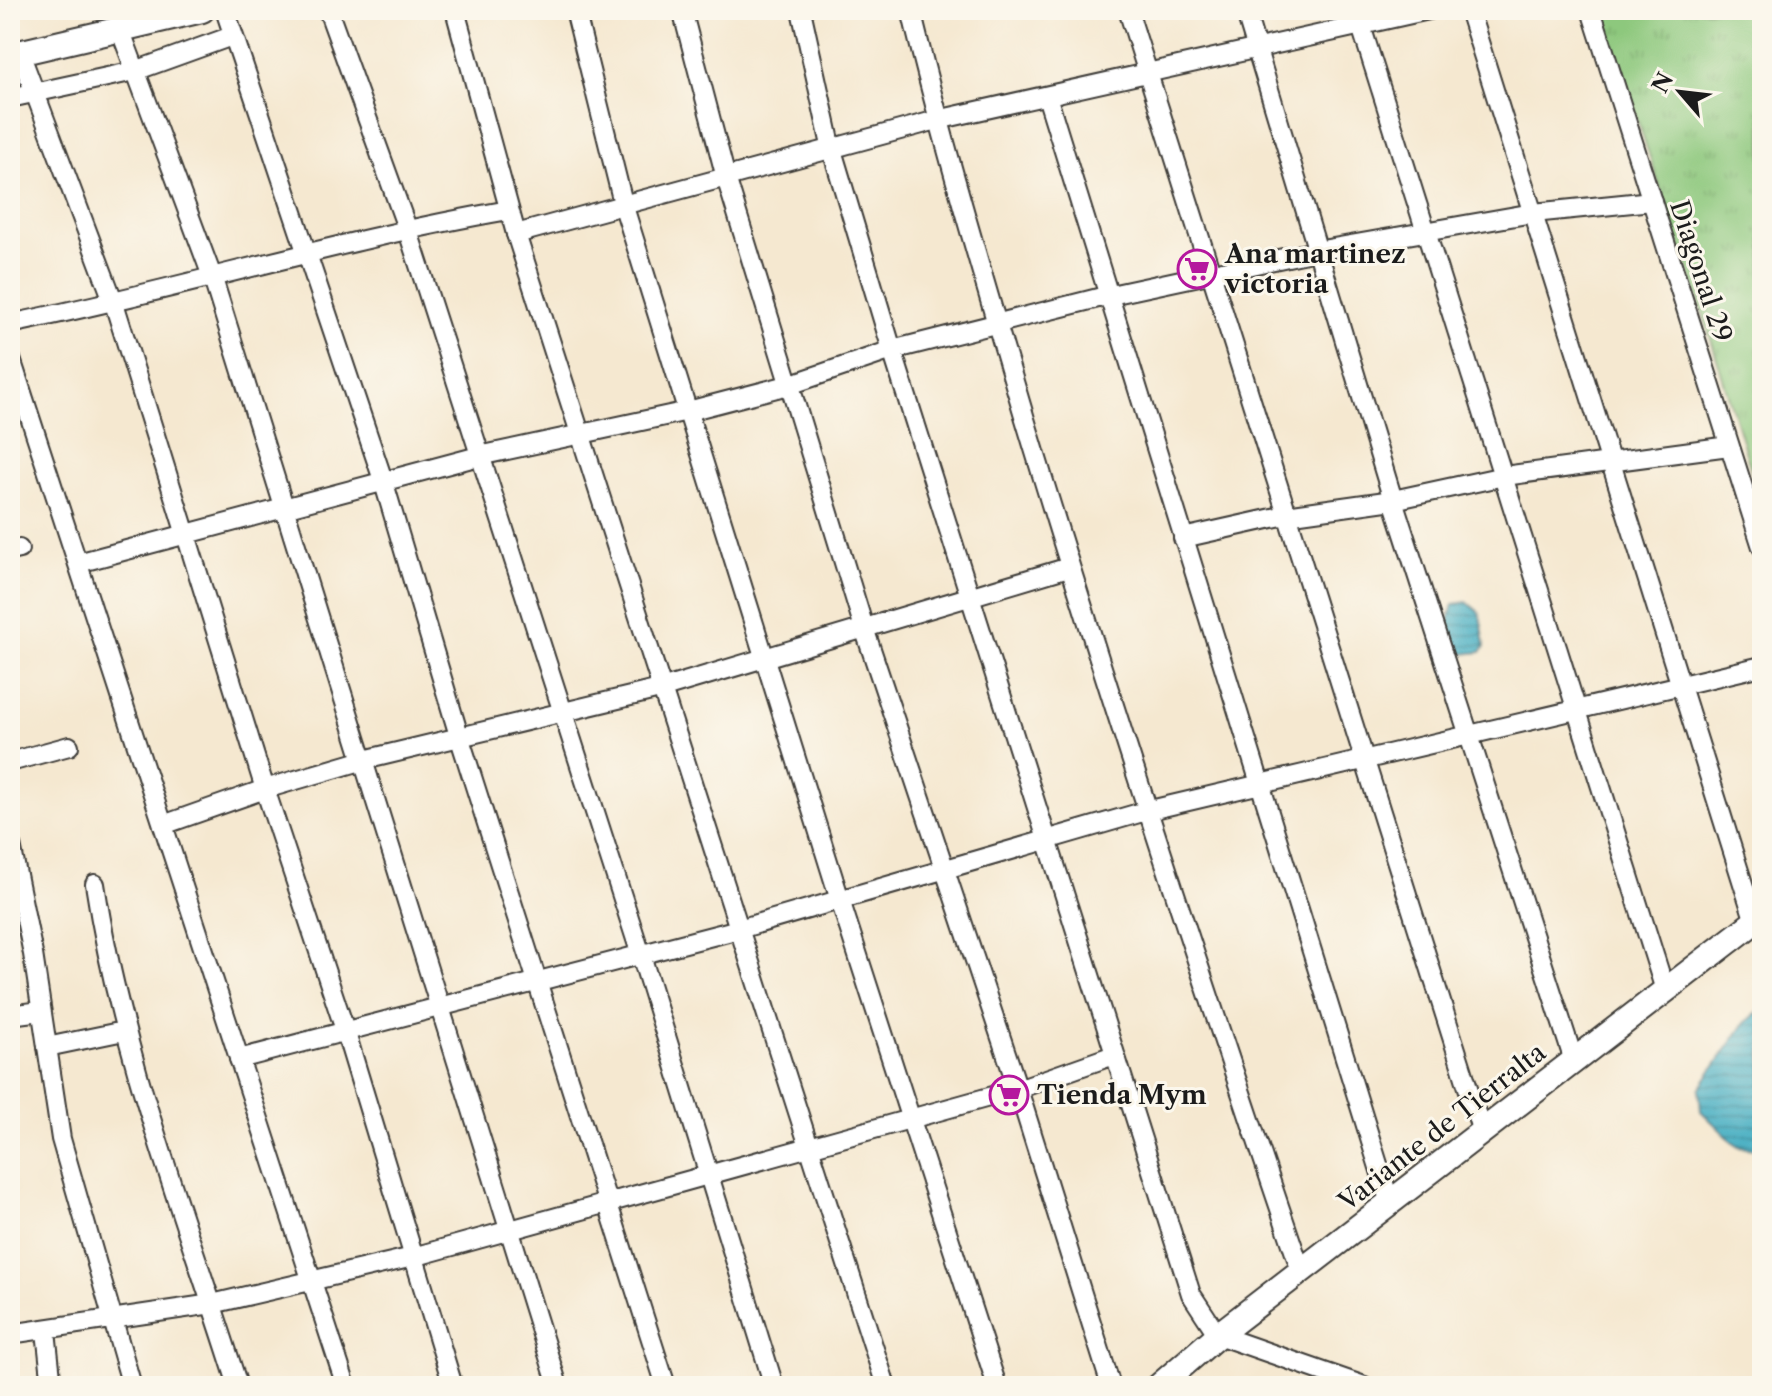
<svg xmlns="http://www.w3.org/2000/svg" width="1772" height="1396" viewBox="0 0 1772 1396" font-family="'Libre Caslon Text',serif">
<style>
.grass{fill:url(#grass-tufts);stroke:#54724c;stroke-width:2}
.water{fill:url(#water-rules);stroke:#2e646e;stroke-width:2}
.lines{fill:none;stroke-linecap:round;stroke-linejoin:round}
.minor-casing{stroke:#3d3b37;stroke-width:22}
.secondary-casing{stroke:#3d3b37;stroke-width:28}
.minor{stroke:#fff;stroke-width:18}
.secondary{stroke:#fff;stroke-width:24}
.labels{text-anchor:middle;stroke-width:6;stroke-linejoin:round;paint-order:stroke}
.poi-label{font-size:26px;font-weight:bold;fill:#1c1c1c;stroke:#fbf7ec;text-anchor:start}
.street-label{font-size:26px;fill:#1c1c1c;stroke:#fbf7ec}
</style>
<defs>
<pattern id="grass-tufts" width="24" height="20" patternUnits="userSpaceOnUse" patternTransform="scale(2)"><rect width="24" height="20" fill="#8dc87d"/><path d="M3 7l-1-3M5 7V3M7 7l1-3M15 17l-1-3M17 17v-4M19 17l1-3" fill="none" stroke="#79ab6b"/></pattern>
<pattern id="water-rules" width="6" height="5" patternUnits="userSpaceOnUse" patternTransform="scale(2)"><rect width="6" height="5" fill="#41acc1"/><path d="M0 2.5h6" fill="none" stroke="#368b9c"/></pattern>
</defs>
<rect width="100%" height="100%" fill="#fbf7ec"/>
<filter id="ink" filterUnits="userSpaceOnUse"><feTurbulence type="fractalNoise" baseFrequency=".0125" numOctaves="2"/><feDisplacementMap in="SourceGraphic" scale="16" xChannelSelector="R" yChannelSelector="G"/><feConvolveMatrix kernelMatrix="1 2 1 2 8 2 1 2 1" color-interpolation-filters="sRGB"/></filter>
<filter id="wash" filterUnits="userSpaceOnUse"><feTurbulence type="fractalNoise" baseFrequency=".006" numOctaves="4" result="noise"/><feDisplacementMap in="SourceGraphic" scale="32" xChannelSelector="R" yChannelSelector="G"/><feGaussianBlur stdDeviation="1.8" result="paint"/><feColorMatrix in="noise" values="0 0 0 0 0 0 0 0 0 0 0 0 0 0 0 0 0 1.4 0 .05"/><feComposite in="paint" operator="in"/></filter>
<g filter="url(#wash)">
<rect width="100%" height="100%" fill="#f5e8d0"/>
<!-- grass -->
<polygon class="grass" points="1600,10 1762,10 1762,506 1705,320"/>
<!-- water -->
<g class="water">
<path d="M1467 602 1480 613 1485 646 1481 652 1463 654C1442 643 1447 624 1453 604Z"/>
<polygon points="1762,1009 1762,1146 1757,1149 1738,1147 1701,1111 1699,1089 1745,1023"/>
</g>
</g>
<g filter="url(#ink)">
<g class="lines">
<defs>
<g id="minor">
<polyline points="225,10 383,480 460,739 666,1386"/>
<polyline points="328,10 407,228 641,955 774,1386"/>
<polyline points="455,10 516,234 886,1386"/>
<polyline points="575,10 624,207 840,900 997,1386"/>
<polyline points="682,10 725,174 865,631 1018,1089 1111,1386"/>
<polyline points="801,10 832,150 892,350 1191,1294 1218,1335 1364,1386"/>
<path d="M911 10C944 148 985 283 1025 419 1111 705 1205 988 1301 1271"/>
<polyline points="1128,10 1482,1132"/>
<polyline points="1245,10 1393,500 1574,1061"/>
<polyline points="1356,10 1665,990"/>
<polyline points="1469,10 1755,922"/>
<polyline points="1591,10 1762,547"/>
<polyline points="120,29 213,279 558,1386"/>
<polyline points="20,53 114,303 265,789 345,1030 453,1386"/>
<polyline points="1047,96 1390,1203"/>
<polyline points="10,98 135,71 232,36"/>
<polyline points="516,234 937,120 1429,10"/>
<path d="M10 324C178 290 341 239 509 210"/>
<polyline points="10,356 346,1386"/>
<polyline points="1183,538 1286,515 1393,500 1504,476 1729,446"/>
<polyline points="10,551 19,549"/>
<polyline points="78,563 479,456 688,411 792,384 892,350 1106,296 1316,251 1533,213 1652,201"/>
<polyline points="10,762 69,746"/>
<polyline points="163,825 265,789 364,760 664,688 1069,567"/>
<polyline points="10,840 33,954 61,1139 132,1386"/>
<path d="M95 884C121 1056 186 1220 238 1386"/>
<polyline points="10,1015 41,1011"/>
<polyline points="47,1047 124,1031"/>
<polyline points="239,1059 739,929 1146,811 1762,666"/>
<polyline points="46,1331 52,1386"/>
<polyline points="10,1334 212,1304 413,1257 1018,1089 1114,1055"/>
</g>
<g id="secondary">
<polyline points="10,55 202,10"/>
<polyline points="1159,1386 1218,1335 1762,916"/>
</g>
</defs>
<!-- minor casing -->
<use href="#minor" class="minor-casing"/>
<!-- secondary casing -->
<use href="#secondary" class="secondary-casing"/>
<!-- minor -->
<use href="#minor" class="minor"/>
<!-- secondary -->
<use href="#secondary" class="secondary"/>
</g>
</g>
<!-- icons -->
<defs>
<symbol id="supermarket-ring" viewBox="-11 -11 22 22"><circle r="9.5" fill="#fbf7ec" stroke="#b5179e" stroke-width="1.5"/><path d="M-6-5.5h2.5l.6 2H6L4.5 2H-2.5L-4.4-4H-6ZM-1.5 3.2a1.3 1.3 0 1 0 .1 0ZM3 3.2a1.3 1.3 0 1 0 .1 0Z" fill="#b5179e"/></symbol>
</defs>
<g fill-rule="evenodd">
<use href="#supermarket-ring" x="1175" y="247" width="44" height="44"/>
<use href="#supermarket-ring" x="987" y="1073" width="44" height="44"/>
</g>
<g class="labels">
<!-- poi labels -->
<g class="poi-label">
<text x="1225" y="263">Ana martinez<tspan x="1225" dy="30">victoria</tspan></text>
<text x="1037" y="1104">Tienda Mym</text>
</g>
<!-- street labels -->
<g class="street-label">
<text transform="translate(1701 271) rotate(72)" y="9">Diagonal 29</text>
<text transform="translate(1442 1127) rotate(-38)" y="9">Variante de Tierralta</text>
</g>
</g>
<!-- margin -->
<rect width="1772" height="1396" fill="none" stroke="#fbf7ec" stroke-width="40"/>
<!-- north arrow -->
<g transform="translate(1680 92) rotate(298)" stroke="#fbf7ec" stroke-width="6" paint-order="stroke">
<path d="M0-6L14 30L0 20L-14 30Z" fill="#1c1c1c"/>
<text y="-12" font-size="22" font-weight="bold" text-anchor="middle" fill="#1c1c1c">N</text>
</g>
</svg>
